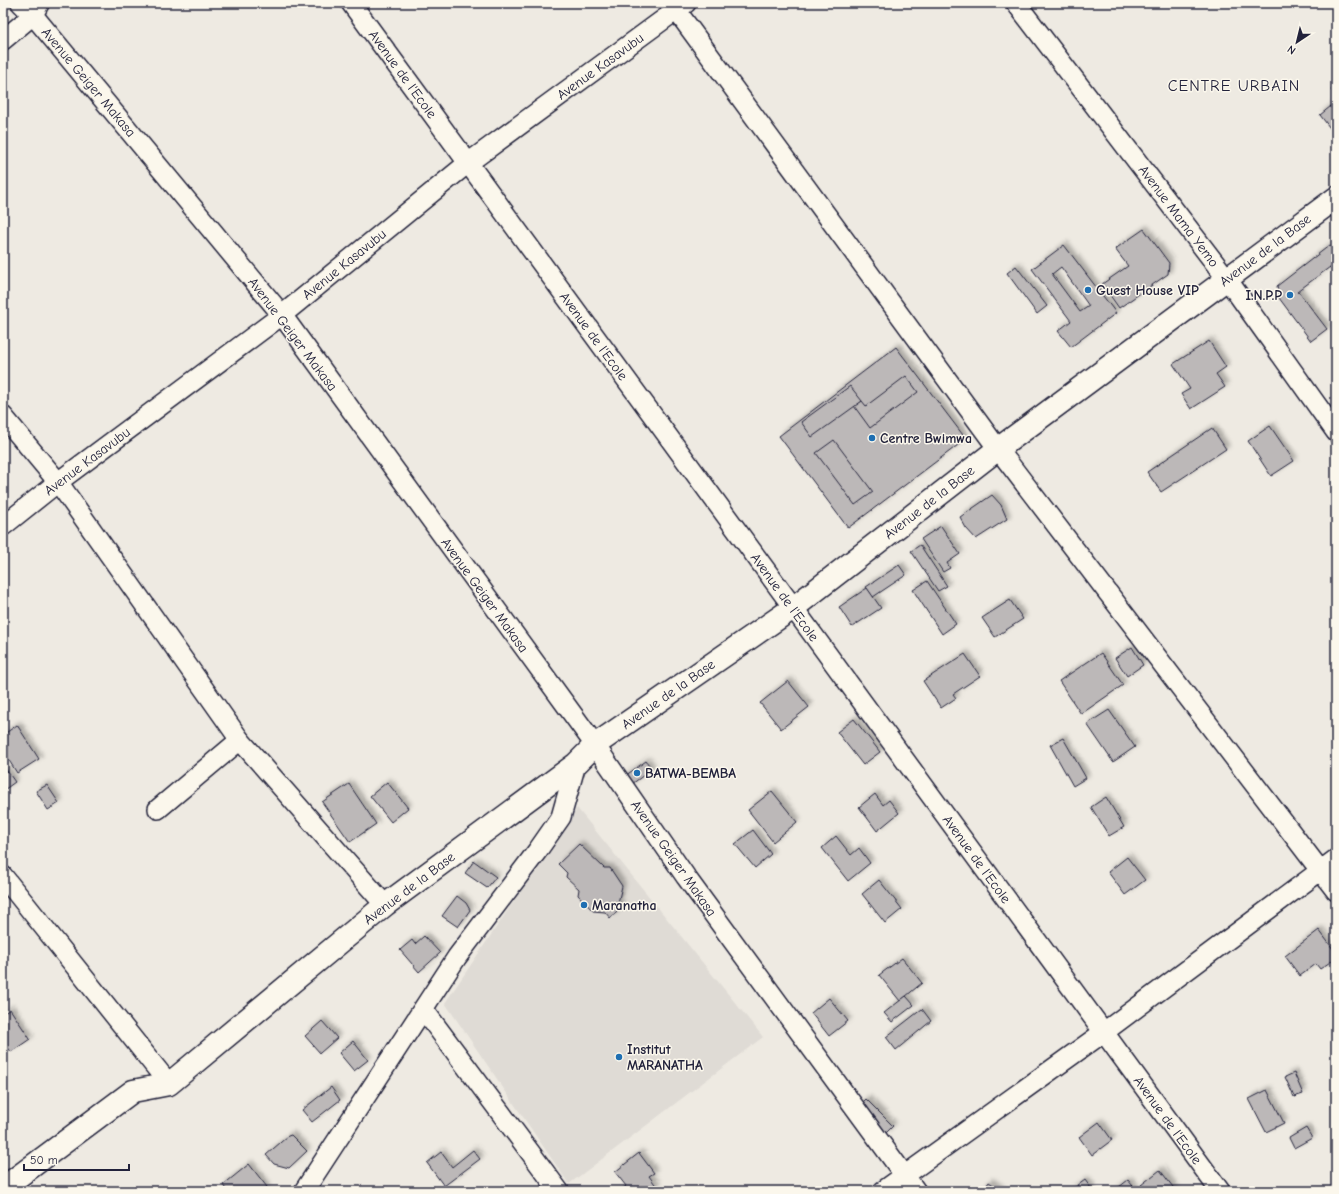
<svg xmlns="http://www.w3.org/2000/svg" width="1339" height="1194" viewBox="0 0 1339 1194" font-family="'Comic Neue',sans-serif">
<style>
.built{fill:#dfdbd5}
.building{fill:#bcb8b8;stroke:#22223b;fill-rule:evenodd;filter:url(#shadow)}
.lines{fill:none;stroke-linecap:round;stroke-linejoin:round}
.minor-casing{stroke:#22223b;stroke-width:22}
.major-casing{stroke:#22223b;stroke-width:25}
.minor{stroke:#fbf7ec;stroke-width:19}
.major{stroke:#fbf7ec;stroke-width:22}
.poi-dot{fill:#1f6fb2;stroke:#fbf7ec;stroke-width:1.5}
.labels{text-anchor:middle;stroke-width:3;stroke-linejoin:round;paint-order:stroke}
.street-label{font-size:14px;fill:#22223b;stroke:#fbf7ec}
.poi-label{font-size:14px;font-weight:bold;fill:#22223b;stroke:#fbf7ec;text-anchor:start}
.quarter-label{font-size:16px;letter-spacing:1px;fill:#22223b;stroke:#fbf7ec}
</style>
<defs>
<filter id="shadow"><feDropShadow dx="3.5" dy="-3.5" stdDeviation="2" flood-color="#0004"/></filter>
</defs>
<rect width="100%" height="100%" fill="#eeeae2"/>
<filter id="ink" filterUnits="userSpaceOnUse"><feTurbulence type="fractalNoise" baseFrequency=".025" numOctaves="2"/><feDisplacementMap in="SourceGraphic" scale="8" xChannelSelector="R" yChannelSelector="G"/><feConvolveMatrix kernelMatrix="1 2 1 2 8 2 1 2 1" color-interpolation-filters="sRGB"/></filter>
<g filter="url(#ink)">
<!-- built -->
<polygon class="built" points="577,808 763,1037 569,1184 445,1003"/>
<!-- building -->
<g class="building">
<polygon points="1336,86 1336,95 1331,90"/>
<polygon points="1336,102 1336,136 1320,115"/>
<polygon points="1144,229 1169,263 1168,274 1119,308 1102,284 1128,266 1115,249"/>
<path d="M1064 245 1116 313 1071 347 1058 331 1071 321 1032 269ZM1061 267 1089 306 1080 312 1052 274Z"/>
<polygon points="1330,245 1336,253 1336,275 1330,267 1298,291 1327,329 1311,341 1279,298 1277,286"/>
<polygon points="1016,266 1047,306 1037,314 1007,273"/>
<polygon points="1209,341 1226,367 1216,374 1225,387 1191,409 1181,394 1190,389 1173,364"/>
<polygon points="896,347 966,439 848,528 779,436"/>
<polygon points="906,376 918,392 870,428 854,406 862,401 866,406"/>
<polygon points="850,386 862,401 812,437 801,422"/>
<polygon points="1270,426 1294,461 1271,476 1248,441"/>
<polygon points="1212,428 1226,449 1161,492 1147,472"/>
<polygon points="834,440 873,492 855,505 816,453"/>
<polygon points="992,495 1001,505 1007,519 976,539 966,528 960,517"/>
<polygon points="941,526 960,554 947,563 950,568 943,572 921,539"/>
<polygon points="920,545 947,586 938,591 911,551"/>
<polygon points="899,565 906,575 873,597 866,587"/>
<polygon points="927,581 956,624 942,634 913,590"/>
<polygon points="867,588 881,608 852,627 839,607"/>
<polygon points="1010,600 1023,619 995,637 982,618"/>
<polygon points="1132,647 1143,665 1127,676 1115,658"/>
<polygon points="1101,653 1123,685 1081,714 1059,681"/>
<polygon points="965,654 980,676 953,694 956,698 941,708 923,681"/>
<polygon points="788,681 809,707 781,729 760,703"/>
<polygon points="1109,710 1135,747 1113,762 1087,724"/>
<polygon points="854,719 880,752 863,765 837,732"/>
<polygon points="17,725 39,759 17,773 3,751 3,735"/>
<polygon points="1063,738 1086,778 1073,786 1050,745"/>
<polygon points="646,761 652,769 628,787 622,778"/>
<polygon points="5,768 15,782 4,790 3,769"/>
<polygon points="387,782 408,808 391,822 370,796"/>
<polygon points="349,784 376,824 350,842 322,802"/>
<polygon points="47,785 59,803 48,810 36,791"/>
<polygon points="772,791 797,822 773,842 748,810"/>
<polygon points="875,794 883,805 889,800 899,813 877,831 859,807"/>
<polygon points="1106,797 1124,827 1109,836 1091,807"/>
<polygon points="753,830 771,854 755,868 735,844"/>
<polygon points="836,836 851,855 859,848 870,863 848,881 822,848"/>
<polygon points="579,844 604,868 610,868 622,886 618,903 622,908 610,918 605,912 593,911 578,895 579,889 566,877 567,873 558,864"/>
<polygon points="1127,857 1145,880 1125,895 1108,872"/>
<polygon points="474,861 496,877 487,888 465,873"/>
<polygon points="879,880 902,909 885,923 862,894"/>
<polygon points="457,896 466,903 470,910 458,927 442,916"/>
<polygon points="1319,930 1336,953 1336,958 1320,969 1316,964 1300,976 1285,956"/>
<polygon points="424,936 440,953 419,972 400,950 412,940 415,944"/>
<polygon points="902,958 922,983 900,1001 879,975"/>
<polygon points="906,996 914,1005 892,1022 884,1013"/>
<polygon points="829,998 848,1021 829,1036 811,1013"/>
<polygon points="10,1009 30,1039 11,1052 3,1039 3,1014"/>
<polygon points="922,1009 931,1021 896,1050 886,1037"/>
<polygon points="322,1021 337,1038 320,1053 305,1036"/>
<polygon points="353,1041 368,1060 354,1071 339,1053"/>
<polygon points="1294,1073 1303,1094 1294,1097 1285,1077"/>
<polygon points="331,1087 340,1100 312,1122 302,1110"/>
<polygon points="1267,1090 1284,1123 1266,1132 1249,1099"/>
<polygon points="866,1099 893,1126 885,1134 858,1107"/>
<polygon points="1099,1122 1112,1140 1092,1155 1079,1137"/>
<polygon points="1306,1128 1312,1138 1294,1148 1289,1138"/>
<polygon points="291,1135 307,1151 289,1168 274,1164 266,1155 288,1136"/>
<polygon points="473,1150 480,1159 444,1186 427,1163 441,1152 452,1167"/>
<polygon points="639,1153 654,1173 649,1176 657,1187 651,1191 620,1191 626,1186 615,1172"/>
<polygon points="249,1164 267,1187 262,1191 227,1191 223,1185"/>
<polygon points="1160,1170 1176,1191 1146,1191 1141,1185"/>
<polygon points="1085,1180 1093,1191 1070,1191"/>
<polygon points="1128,1180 1137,1191 1114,1191"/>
<polygon points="989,1182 1002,1191 982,1191"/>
</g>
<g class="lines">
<defs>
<g id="minor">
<polyline points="21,3 33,15 282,315 595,745 686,877 916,1191"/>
<polyline points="351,3 1220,1191"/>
<polyline points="671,3 998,449 1336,891"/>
<polyline points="1016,3 1227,279 1336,432"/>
<polyline points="3,40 33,15 39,4"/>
<polyline points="3,416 58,482 240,740 385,905"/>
<polyline points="3,526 58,482 282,315 468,163 686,3"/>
<polyline points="158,809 240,740"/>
<polyline points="3,876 169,1084"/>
<polyline points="424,1010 559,1191"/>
<polyline points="304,1191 457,957 538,850 561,817 576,764"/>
<polyline points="883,1191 1104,1032 1336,859"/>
</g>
<polyline id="major" points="3,1188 133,1091 169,1084 385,905 576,764 595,745 793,608 998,449 1336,198"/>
</defs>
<!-- minor casing -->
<use href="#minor" class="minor-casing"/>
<!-- major casing -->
<use href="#major" class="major-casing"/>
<!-- minor -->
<use href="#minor" class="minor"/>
<!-- major -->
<use href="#major" class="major"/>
</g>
</g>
<!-- markers -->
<g class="poi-dot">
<circle cx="1088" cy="290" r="4"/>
<circle cx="1290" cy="295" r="4"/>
<circle cx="872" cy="438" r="4"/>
<circle cx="637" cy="773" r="4"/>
<circle cx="584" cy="905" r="4"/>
<circle cx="619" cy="1057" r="4"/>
</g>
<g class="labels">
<!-- street labels -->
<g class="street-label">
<text transform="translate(600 66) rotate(-36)" y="5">Avenue Kasavubu</text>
<text transform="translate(403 74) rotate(54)" y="5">Avenue de l'Ecole</text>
<text transform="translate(89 82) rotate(50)" y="5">Avenue Geiger Makasa</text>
<text transform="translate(1179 216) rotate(53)" y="5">Avenue Mama Yemo</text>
<text transform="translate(1265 250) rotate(-37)" y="5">Avenue de la Base</text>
<text transform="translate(344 264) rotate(-39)" y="5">Avenue Kasavubu</text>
<text transform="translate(293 334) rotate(53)" y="5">Avenue Geiger Makasa</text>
<text transform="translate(594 336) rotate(54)" y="5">Avenue de l'Ecole</text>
<text transform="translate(87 461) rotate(-37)" y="5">Avenue Kasavubu</text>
<text transform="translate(929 502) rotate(-38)" y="5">Avenue de la Base</text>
<text transform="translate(485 595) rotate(54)" y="5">Avenue Geiger Makasa</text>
<text transform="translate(785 597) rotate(54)" y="5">Avenue de l'Ecole</text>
<text transform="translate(668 694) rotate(-35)" y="5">Avenue de la Base</text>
<text transform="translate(674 858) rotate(55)" y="5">Avenue Geiger Makasa</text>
<text transform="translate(977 859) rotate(54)" y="5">Avenue de l'Ecole</text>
<text transform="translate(409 888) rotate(-37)" y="5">Avenue de la Base</text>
<text transform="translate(1168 1120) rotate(54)" y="5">Avenue de l'Ecole</text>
</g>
<!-- poi labels -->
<g class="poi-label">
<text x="1096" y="295">Guest House VIP</text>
<text x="1282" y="300" text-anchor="end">I.N.P.P</text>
<text x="880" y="443">Centre Bwimwa</text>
<text x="645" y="778">BATWA-BEMBA</text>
<text x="592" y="910">Maranatha</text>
<text x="627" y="1054">Institut<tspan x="627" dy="16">MARANATHA</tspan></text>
</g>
<!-- quarter labels -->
<g class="quarter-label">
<text x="1234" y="91">CENTRE URBAIN</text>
</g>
</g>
<!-- margin -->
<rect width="1339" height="1194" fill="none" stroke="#fbf7ec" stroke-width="16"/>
<rect x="8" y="8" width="1323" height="1178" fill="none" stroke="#22223b" stroke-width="1.5" filter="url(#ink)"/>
<!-- north arrow -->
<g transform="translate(1297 42) rotate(215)" stroke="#fbf7ec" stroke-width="3" paint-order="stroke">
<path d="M0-3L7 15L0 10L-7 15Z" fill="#22223b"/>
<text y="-6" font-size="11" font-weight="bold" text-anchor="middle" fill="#22223b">N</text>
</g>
<!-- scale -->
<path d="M24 1164v6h105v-6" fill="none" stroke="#22223b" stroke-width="2"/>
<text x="30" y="1164" font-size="12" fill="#22223b" stroke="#fbf7ec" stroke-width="3" paint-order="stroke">50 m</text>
</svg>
